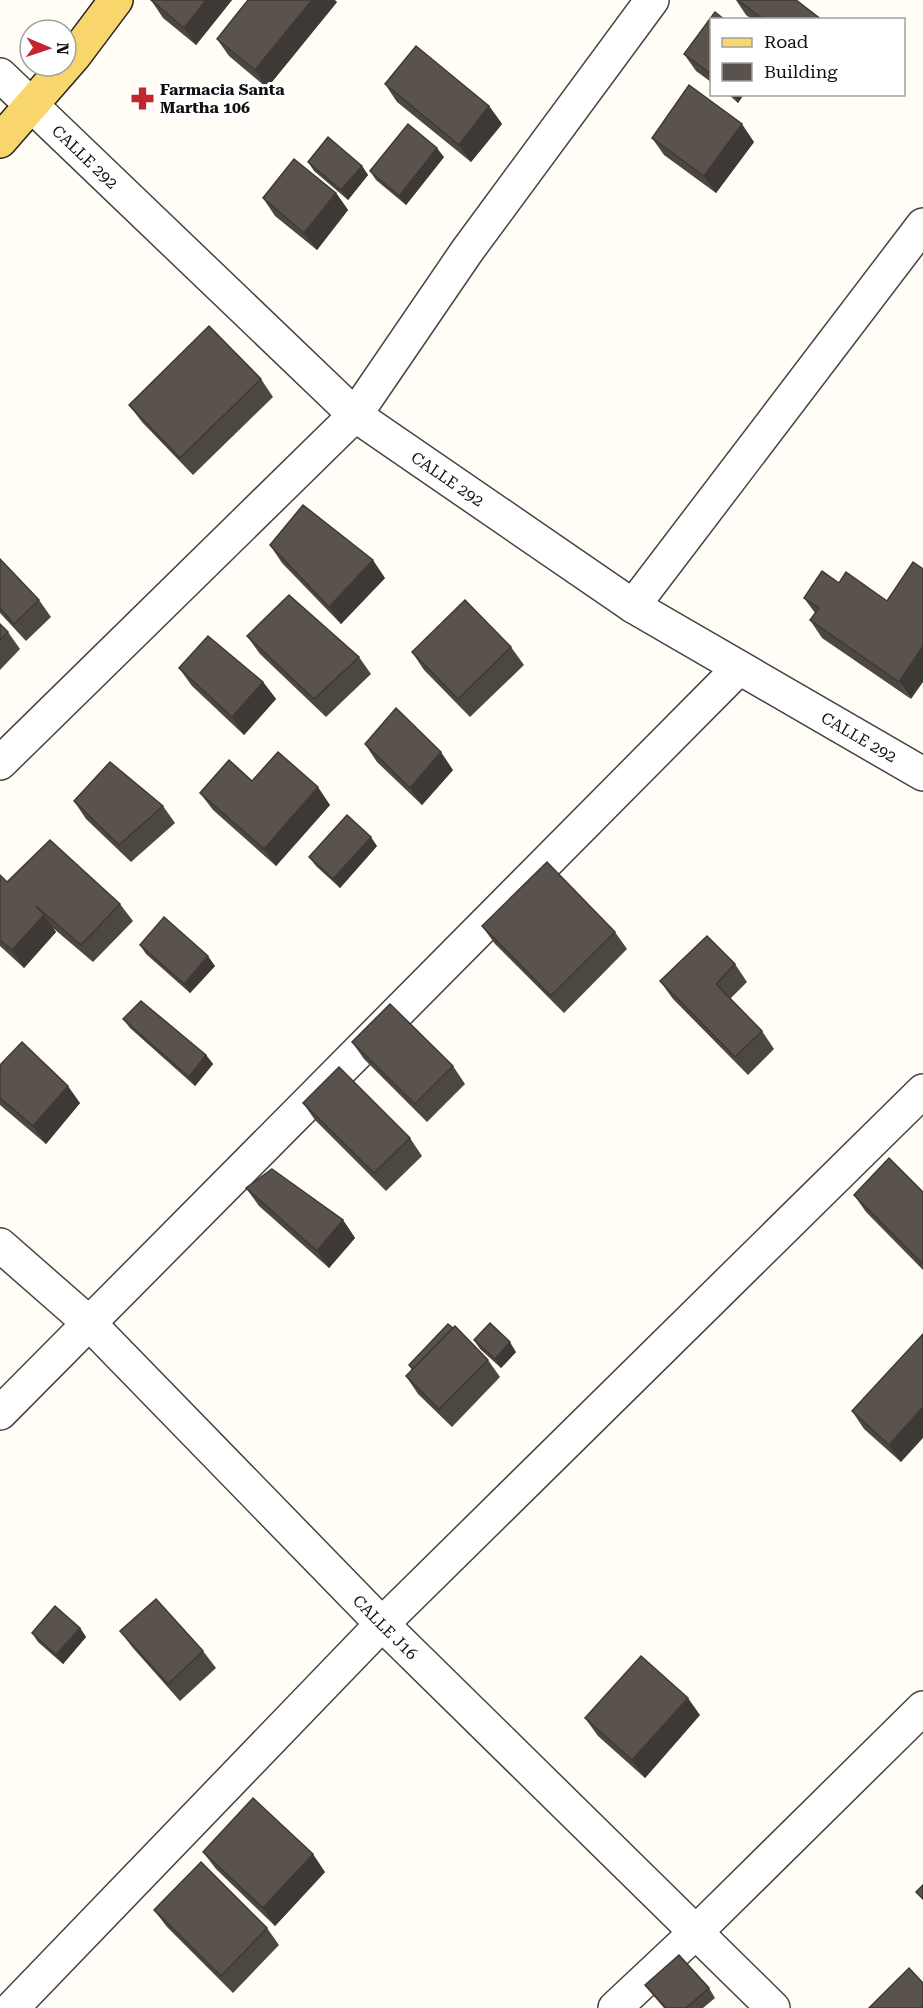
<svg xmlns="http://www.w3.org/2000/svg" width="923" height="2008" viewBox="0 0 923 2008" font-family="'Roboto Serif',serif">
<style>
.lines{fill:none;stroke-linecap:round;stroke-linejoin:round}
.street-casing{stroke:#444;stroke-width:36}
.primary-casing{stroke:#222;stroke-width:36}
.street{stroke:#fff;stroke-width:33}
.primary{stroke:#f9d66b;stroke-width:33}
.wall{fill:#4d4742}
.shaded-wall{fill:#3f3936}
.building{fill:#5a524d;stroke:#3f3936;stroke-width:1.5}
.labels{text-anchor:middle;stroke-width:6;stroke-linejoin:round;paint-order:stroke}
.poi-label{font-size:16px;font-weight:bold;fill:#111;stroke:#fff;text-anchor:start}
.street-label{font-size:16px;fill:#111;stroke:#fff}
</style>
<rect width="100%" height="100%" fill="#fffdf5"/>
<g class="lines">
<defs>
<g id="street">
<path id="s1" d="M0 75 355 415 633 606 923 774"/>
<polyline points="633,606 923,225"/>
<polyline points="0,763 355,415 467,251 652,0"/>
<path id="s2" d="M0 1245 89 1323 382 1624 773 2008"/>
<polyline points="0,1413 739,668"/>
<polyline points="12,2008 382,1624 923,1091"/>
<polyline points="615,2008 697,1931 923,1708"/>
</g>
<polyline id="primary" points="0,141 74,56 116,0"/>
</defs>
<!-- street casing -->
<use href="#street" class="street-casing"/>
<!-- primary casing -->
<use href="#primary" class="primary-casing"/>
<!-- street -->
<use href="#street" class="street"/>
<!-- primary -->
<use href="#primary" class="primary"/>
</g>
<!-- wall -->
<g class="wall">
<polygon points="151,0 232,0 196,45 163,18"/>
<polygon points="736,0 796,0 822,20 753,20 746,15"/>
<polygon points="337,2 267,88 229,56 217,39"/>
<polygon points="711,20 711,82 696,71 684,54"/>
<polygon points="385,84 489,106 502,124 471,162 397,102"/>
<polygon points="728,94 744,94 738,103"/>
<polygon points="652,138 754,142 716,193 664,155"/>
<polygon points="444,157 406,205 376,180 370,171"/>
<polygon points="308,162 362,166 368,175 348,200 314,171"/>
<polygon points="336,193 348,210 317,250 275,216 263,198"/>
<polygon points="261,379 273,397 193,475 142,422 129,405"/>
<polygon points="270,545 385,578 341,624 282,563"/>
<polygon points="0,559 39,600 51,617 26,641 0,613"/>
<polygon points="822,571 911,699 822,638 810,620 815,613 804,598"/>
<polygon points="0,624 8,632 20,649 0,670"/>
<polygon points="247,636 359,657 371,674 326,717 260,654"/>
<polygon points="511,647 524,665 470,717 424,670 412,652"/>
<polygon points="179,668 263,682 276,699 244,735 192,686"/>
<polygon points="365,744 453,770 422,805 377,762"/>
<polygon points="252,781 330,805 276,866 213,810 200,793"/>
<polygon points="74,801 163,806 175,823 131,862 86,819"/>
<polygon points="377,846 340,888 316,866 309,857"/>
<polygon points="0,875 7,882 120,904 133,921 93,962 53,928 56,932 24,968 0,946"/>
<polygon points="482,926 615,932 627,949 564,1013 495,944"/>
<polygon points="140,945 215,966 190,993 146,954"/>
<polygon points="735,964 747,982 730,999 762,1031 774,1049 748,1075 673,999 660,981"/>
<polygon points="123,1019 206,1055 213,1064 195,1086 130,1028"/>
<polygon points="352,1042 453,1066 465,1084 427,1122 364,1059"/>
<polygon points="0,1065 80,1103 46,1144 0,1105"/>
<polygon points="303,1103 410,1138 422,1156 386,1191 315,1120"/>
<polygon points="246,1188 343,1220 355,1238 329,1268 259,1206"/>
<polygon points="923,1192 923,1270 866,1212 854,1195"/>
<polygon points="923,1334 901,1462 864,1429 852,1411"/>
<polygon points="474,1340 516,1352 501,1368 480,1349"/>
<polygon points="488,1360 500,1377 452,1427 418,1394 406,1376 412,1370 409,1365"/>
<polygon points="80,1628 86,1637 63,1664 38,1642 32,1633"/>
<polygon points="120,1631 203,1651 216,1668 180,1701 133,1648"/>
<polygon points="700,1715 645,1778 598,1736 585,1718"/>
<polygon points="203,1852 325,1872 275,1926 216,1869"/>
<polygon points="154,1910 267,1928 279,1945 233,1993 167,1927"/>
<polygon points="645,1985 709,1988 715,1998 703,2008 664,2008 652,1994"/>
</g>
<!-- shaded-wall -->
<g class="shaded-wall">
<polygon points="206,0 232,0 196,45 184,28"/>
<polygon points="312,0 335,0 337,2 267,88 255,70"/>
<polygon points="733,94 744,94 738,103"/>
<polygon points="489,106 502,124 471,162 459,145"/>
<polygon points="742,124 754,142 716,193 704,176"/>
<polygon points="437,148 444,157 406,205 399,196"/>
<polygon points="362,166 368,175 348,200 341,190"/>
<polygon points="336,193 348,210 317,250 304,233"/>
<polygon points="373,560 385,578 341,624 329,607"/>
<polygon points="923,646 923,682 911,699 899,682"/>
<polygon points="263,682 276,699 244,735 232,717"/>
<polygon points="441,752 453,770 422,805 410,788"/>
<polygon points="318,787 330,805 276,866 264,849"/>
<polygon points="371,837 377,846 340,888 333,879"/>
<polygon points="44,915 56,932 24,968 12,950"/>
<polygon points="208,956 215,966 190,993 184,984"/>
<polygon points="206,1055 213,1064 195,1086 189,1077"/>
<polygon points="68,1086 80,1103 46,1144 33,1126"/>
<polygon points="343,1220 355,1238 329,1268 317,1251"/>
<polygon points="510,1342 516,1352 501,1368 495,1359"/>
<polygon points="923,1407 923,1438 901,1462 889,1445"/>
<polygon points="80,1628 86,1637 63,1664 56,1655"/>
<polygon points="688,1698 700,1715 645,1778 632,1760"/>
<polygon points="313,1854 325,1872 275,1926 263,1908"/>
</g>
<!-- building -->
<g class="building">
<polygon points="151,0 206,0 184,28"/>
<polygon points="248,0 312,0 255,70 217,39"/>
<polygon points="738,0 796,0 822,20 764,20"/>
<polygon points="715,12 725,20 711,20 711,74 684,54"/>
<polygon points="416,46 489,106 459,145 385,84"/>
<polygon points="689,85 742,124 704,176 652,138"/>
<polygon points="408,124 437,148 399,196 370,171"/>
<polygon points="328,137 362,166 341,190 308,162"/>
<polygon points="294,159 336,193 304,233 263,198"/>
<polygon points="209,326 261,379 180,458 129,405"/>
<polygon points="303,505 373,560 329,607 270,545"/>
<polygon points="0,559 39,600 14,624 0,608"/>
<polygon points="913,562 923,569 923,646 899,682 810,620 819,608 804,598 822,571 839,583 846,572 887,601"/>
<polygon points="289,595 359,657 314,699 247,636"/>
<polygon points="465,600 511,647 458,699 412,652"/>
<polygon points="0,624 8,632 0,640"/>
<polygon points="208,636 263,682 232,717 179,668"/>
<polygon points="396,708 441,752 410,788 365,744"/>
<polygon points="278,752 318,787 264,849 200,793 229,760 252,781"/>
<polygon points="110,762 163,806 119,845 74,801"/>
<polygon points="347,815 371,837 333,879 309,857"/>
<polygon points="50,840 120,904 81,945 36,906 44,915 12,950 0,940 0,875 7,882"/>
<polygon points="547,862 615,932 551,996 482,926"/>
<polygon points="164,917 208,956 184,984 140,945"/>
<polygon points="707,936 735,964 716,984 762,1031 735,1057 660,981"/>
<polygon points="141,1001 206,1055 189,1077 123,1019"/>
<polygon points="390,1004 453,1066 415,1104 352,1042"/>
<polygon points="22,1042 68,1086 33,1126 0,1098 0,1065"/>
<polygon points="339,1067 410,1138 374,1173 303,1103"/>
<polygon points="889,1158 923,1192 923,1264 854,1195"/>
<polygon points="272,1169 343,1220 317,1251 246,1188"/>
<polygon points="490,1323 510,1342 495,1359 474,1340"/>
<polygon points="448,1324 453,1328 413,1369 409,1365"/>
<polygon points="455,1326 488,1360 439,1409 406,1376"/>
<polygon points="923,1334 923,1407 889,1445 852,1411"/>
<polygon points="156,1599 203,1651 168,1684 120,1631"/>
<polygon points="55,1606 80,1628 56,1655 32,1633"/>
<polygon points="641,1656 688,1698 632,1760 585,1718"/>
<polygon points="253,1798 313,1854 263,1908 203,1852"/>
<polygon points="201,1862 267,1928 221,1976 154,1910"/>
<polygon points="923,1885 923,1899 916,1892"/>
<polygon points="679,1955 709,1988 686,2008 666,2008 645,1985"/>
<polygon points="909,1968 923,1983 923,2008 869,2008"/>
</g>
<!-- icons -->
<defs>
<symbol id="pharmacy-bare" viewBox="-9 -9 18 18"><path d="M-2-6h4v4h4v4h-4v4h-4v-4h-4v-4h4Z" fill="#c4262e" stroke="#fff" stroke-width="2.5" paint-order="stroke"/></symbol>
</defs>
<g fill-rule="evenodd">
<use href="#pharmacy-bare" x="126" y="82" width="33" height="33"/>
</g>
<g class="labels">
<!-- poi labels -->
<g class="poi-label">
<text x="160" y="95">Farmacia Santa<tspan x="160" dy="18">Martha 106</tspan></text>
</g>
<!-- street labels -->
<g class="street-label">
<text dy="6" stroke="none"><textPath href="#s1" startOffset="118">CALLE 292</textPath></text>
<text dy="6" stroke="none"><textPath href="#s1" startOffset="604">CALLE 292</textPath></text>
<text dy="6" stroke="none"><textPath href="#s1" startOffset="1090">CALLE 292</textPath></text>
<text dy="6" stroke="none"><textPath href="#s2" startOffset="543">CALLE J16</textPath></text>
</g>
</g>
<!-- legend -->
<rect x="710" y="18" width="195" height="78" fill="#ffffff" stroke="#a0a0a0" stroke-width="1.5"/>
<rect x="722" y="38" width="30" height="9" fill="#f9d66b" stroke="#a0a0a0" stroke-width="1.5"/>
<text x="764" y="48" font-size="18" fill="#111111">Road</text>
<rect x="722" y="63" width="30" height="18" fill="#5a524d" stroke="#a0a0a0" stroke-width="1.5"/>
<text x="764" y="78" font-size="18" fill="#111111">Building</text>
<!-- north arrow -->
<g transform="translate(48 48) rotate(92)"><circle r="28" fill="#ffffff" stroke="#a0a0a0" stroke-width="1.5"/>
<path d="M0-4.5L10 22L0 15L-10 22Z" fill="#c4262e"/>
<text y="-9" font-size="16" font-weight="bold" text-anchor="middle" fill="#111111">N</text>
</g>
</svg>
